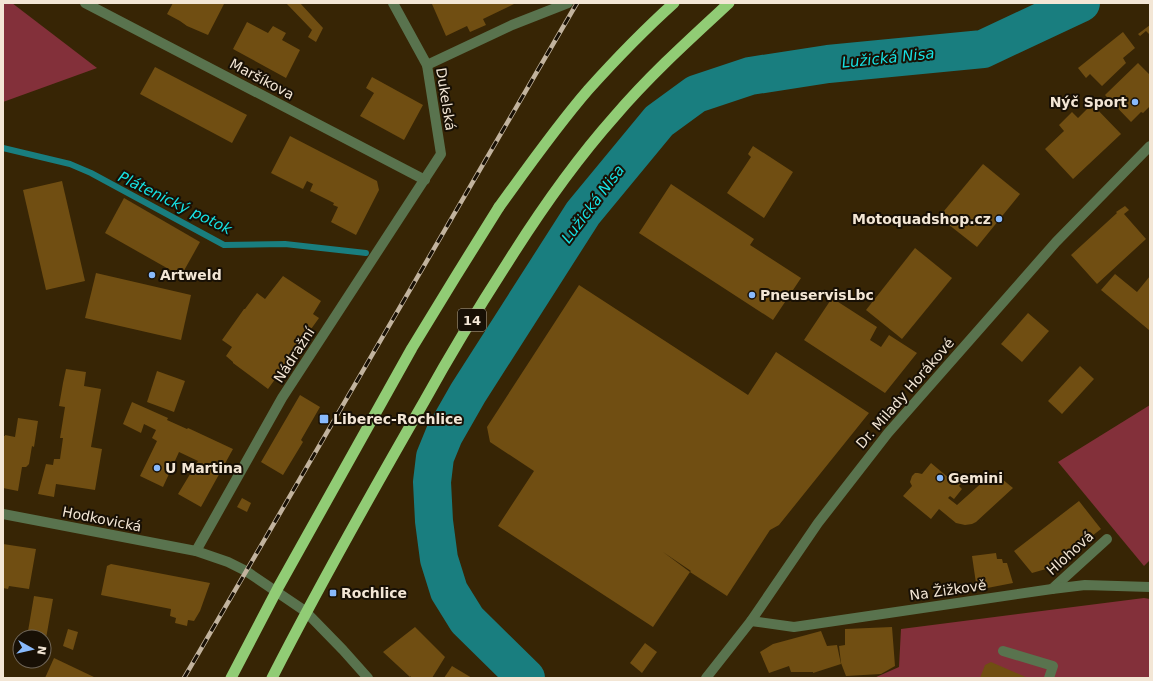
<svg xmlns="http://www.w3.org/2000/svg" width="1153" height="681" viewBox="0 0 1153 681" font-family="'DejaVu Sans',sans-serif">
<style>
.green{fill:#83303a}
.lines{fill:none;stroke-linecap:round;stroke-linejoin:round}
.stream{stroke:#197e7f;stroke-width:6}
.river{stroke:#197e7f;stroke-width:38}
.building{fill:#704e12}
.service{stroke:#59734e;stroke-width:10}
.minor{stroke:#59734e;stroke-width:10}
.tertiary{stroke:#59734e;stroke-width:10}
.trunk{stroke:#91cc75;stroke-width:11}
.rail-casing{stroke:#c2b39e;stroke-width:4.5}
.rail{stroke:#181005;stroke-width:3;stroke-dasharray:9;stroke-linecap:butt}
.trunk-bridge{stroke:#91cc75;stroke-width:11}
.poi-dot{fill:#89bafc;stroke:#181005;stroke-width:1.5}
.labels{text-anchor:middle;stroke-width:4;stroke-linejoin:round;paint-order:stroke}
.shield{fill:#181005;stroke:#b1a697;stroke-width:1}
.shield-label{font-size:13px;font-weight:bold;fill:#f3e6d5}
.street-label{font-size:14px;fill:#f3e6d5;stroke:#181005}
.poi-label{font-size:14px;font-weight:bold;fill:#f3e6d5;stroke:#181005;text-anchor:start}
.water-label{font-size:15px;font-style:italic;fill:#16e1e3;stroke:#181005}
</style>
<rect width="100%" height="100%" fill="#372505"/>
<!-- green -->
<g class="green">
<polygon points="3,3 12,3 97,68 3,102"/>
<polygon points="1150,405 1150,560 1144,566 1058,462"/>
<polygon points="1144,598 1150,599 1150,678 874,678 899,667 901,629"/>
</g>
<g class="lines">
<!-- stream -->
<polyline class="stream" points="3,148 70,164 91,173 224,245 285,244 366,253"/>
<!-- river -->
<polyline class="river" points="526,678 467,620 449,591 439,559 434,521 432,482 435,457 444,435 468,393 583,213 659,121 696,94 750,76 828,64 983,49 1081,3"/>
</g>
<!-- building -->
<g class="building">
<polygon points="173,3 222,3 224,4 208,35 187,26 180,21 167,14"/>
<polygon points="286,3 300,3 323,28 316,42 308,37 312,30"/>
<polygon points="434,3 516,3 483,19 486,25 470,32 467,26 446,36 432,4"/>
<polygon points="247,22 268,33 273,26 286,33 282,40 300,50 286,78 233,49"/>
<polygon points="1150,25 1150,35 1146,31 1140,36 1138,34"/>
<polygon points="1123,32 1135,48 1123,58 1126,63 1102,86 1090,74 1086,78 1078,68"/>
<polygon points="1138,63 1150,75 1150,106 1143,113 1141,112 1131,122 1105,95"/>
<polygon points="155,67 247,115 232,143 140,94"/>
<polygon points="372,77 423,105 404,140 360,116 374,93 366,88"/>
<polygon points="1092,104 1121,134 1073,179 1045,149 1064,131 1059,125 1072,112 1078,118"/>
<polygon points="290,136 377,181 379,190 356,235 331,222 338,207 333,205 334,203 310,191 313,184 307,181 303,189 271,173"/>
<polygon points="753,146 793,172 764,218 727,193 751,157 748,154"/>
<polygon points="983,164 1020,194 977,247 939,217"/>
<polygon points="62,181 85,281 46,290 23,190"/>
<polygon points="671,184 754,239 750,245 801,278 773,320 639,233"/>
<polygon points="124,198 200,242 181,276 105,233"/>
<polygon points="1125,206 1129,210 1124,214 1146,239 1097,284 1071,255 1117,213 1116,212"/>
<polygon points="915,248 952,278 902,339 866,310"/>
<polygon points="96,273 191,295 181,340 85,318"/>
<polygon points="1115,274 1137,292 1150,276 1150,328 1149,330 1101,290"/>
<polygon points="283,276 321,301 313,314 319,318 268,389 233,363 233,362 226,356 232,347 222,340 244,309 245,309 257,293 265,299"/>
<polygon points="579,285 748,395 776,352 869,413 779,525 770,530 727,596 690,572 691,571 663,552 690,572 653,627 498,526 534,471 490,442 487,427"/>
<polygon points="832,298 877,327 870,340 881,347 889,335 917,353 885,393 804,340"/>
<polygon points="1028,313 1049,331 1022,362 1001,344"/>
<polygon points="1080,366 1094,379 1062,414 1048,401"/>
<polygon points="66,369 86,372 84,386 101,389 91,447 102,449 95,490 56,484 54,497 38,494 46,464 53,465 54,459 60,459 63,438 60,438 65,407 59,406 63,383"/>
<polygon points="157,371 185,381 174,412 147,402"/>
<polygon points="300,395 320,407 301,440 303,442 283,475 261,462"/>
<polygon points="132,402 168,418 167,420 187,429 188,428 233,449 201,507 178,494 198,461 179,452 163,487 140,476 157,441 152,438 156,430 144,424 141,433 123,424"/>
<polygon points="18,418 38,421 34,447 32,446 29,464 26,467 22,467 18,491 3,488 3,436 5,436 5,435 15,437"/>
<polygon points="931,463 950,479 955,473 963,481 959,486 962,489 954,499 950,496 948,498 957,505 986,479 989,480 996,485 1002,479 1013,488 976,522 972,524 965,525 956,523 939,509 931,519 903,496 912,486 910,482 912,476 915,473 918,473 922,474"/>
<polygon points="242,498 251,503 247,512 237,507"/>
<polygon points="1079,501 1101,529 1083,543 1084,545 1071,555 1070,553 1053,567 1032,573 1014,551"/>
<polygon points="3,544 36,549 29,589 9,586 8,589 3,588"/>
<polygon points="996,553 997,559 1002,559 1003,563 1007,563 1013,583 977,590 972,556"/>
<polygon points="111,564 210,583 200,611 194,621 188,620 187,626 175,623 176,618 170,616 171,609 101,595 107,566"/>
<polygon points="34,596 53,599 45,644 44,637 27,637"/>
<polygon points="415,627 445,657 432,678 412,678 410,676 410,677 383,652"/>
<polygon points="892,627 895,666 881,674 846,676 841,663 839,646 845,645 845,629"/>
<polygon points="68,629 78,632 73,650 63,646"/>
<polygon points="821,631 827,646 837,645 841,664 813,673 813,672 791,672 789,666 769,673 760,652 773,644"/>
<polygon points="645,643 657,652 642,673 630,663"/>
<polygon points="54,658 96,678 45,678"/>
<polygon points="991,662 1028,678 980,678 985,665"/>
<polygon points="452,666 472,678 444,678"/>
</g>
<g class="lines">
<!-- service -->
<g class="service">
<polyline points="1052,589 1107,539"/>
<polyline points="1003,651 1053,666 1049,678"/>
</g>
<!-- minor -->
<g class="minor">
<polyline points="85,3 425,180"/>
<polyline points="427,65 512,25 568,3"/>
<polyline points="196,551 282,398 441,154 427,65 393,3"/>
</g>
<!-- tertiary -->
<g class="tertiary">
<polyline points="3,514 196,551 228,562 246,571 305,611 343,650 368,678"/>
<polyline points="751,621 794,627 1052,589 1085,585 1150,587"/>
<polyline points="706,678 751,621 818,523 888,433 1056,242 1150,146"/>
</g>
<!-- trunk -->
<path class="trunk" d="M499 207C528 167 556 127 588 90 615 60 644 30 674 3"/>
<defs>
<polyline id="rail" points="184,678 577,3"/>
</defs>
<!-- rail casing -->
<use href="#rail" class="rail-casing"/>
<!-- rail -->
<use href="#rail" class="rail"/>
<!-- trunk-bridge -->
<g class="trunk-bridge">
<polyline points="231,678 279,586 412,348 456,276 499,207"/>
<path d="M272 678C320 584 372 492 425 400 451 353 479 307 508 262 540 211 575 161 615 116 650 75 690 39 729 3"/>
</g>
</g>
<!-- markers -->
<g class="poi-dot">
<circle cx="1135" cy="102" r="4"/>
<circle cx="999" cy="219" r="4"/>
<circle cx="152" cy="275" r="4"/>
<circle cx="752" cy="295" r="4"/>
<rect x="319" y="414" width="10" height="10" rx="2"/>
<circle cx="157" cy="468" r="4"/>
<circle cx="940" cy="478" r="4"/>
<rect x="329" y="589" width="8" height="8" rx="2"/>
</g>
<g class="labels">
<!-- shield labels -->
<rect class="shield" x="458" y="309" width="28" height="22" rx="3"/>
<g class="shield-label">
<text x="472" y="325">14</text>
</g>
<!-- street labels -->
<g class="street-label">
<text transform="translate(262 79) rotate(28)" y="5">Maršíkova</text>
<text transform="translate(446 99) rotate(81)" y="5">Dukelská</text>
<text transform="translate(294 355) rotate(-57)" y="5">Nádražní</text>
<text transform="translate(905 393) rotate(-49)" y="5">Dr. Milady Horákové</text>
<text transform="translate(102 519) rotate(11)" y="5">Hodkovická</text>
<text transform="translate(1070 553) rotate(-42)" y="5">Hlohová</text>
<text transform="translate(948 590) rotate(-8)" y="5">Na Žižkově</text>
</g>
<!-- poi labels -->
<g class="poi-label">
<text x="1127" y="107" text-anchor="end">Nýč Sport</text>
<text x="991" y="224" text-anchor="end">Motoquadshop.cz</text>
<text x="160" y="280">Artweld</text>
<text x="760" y="300">PneuservisLbc</text>
<text x="333" y="424">Liberec-Rochlice</text>
<text x="165" y="473">U Martina</text>
<text x="948" y="483">Gemini</text>
<text x="341" y="598">Rochlice</text>
</g>
<!-- water labels -->
<g class="water-label">
<text transform="translate(888 58) rotate(-6)" y="5">Lužická Nisa</text>
<text transform="translate(175 203) rotate(26)" y="5">Plátenický potok</text>
<text transform="translate(593 204) rotate(-53)" y="5">Lužická Nisa</text>
</g>
</g>
<!-- border -->
<rect width="1153" height="681" fill="none" stroke="#f3e6d5" stroke-width="8"/>
<!-- north arrow -->
<g transform="translate(32 649) rotate(98)"><circle r="19" fill="#181005" stroke="#706658"/>
<path d="M0-3L7 15L0 10L-7 15Z" fill="#89bafc"/>
<text y="-6" font-size="11" font-weight="bold" text-anchor="middle" fill="#f3e6d5">N</text>
</g>
</svg>
